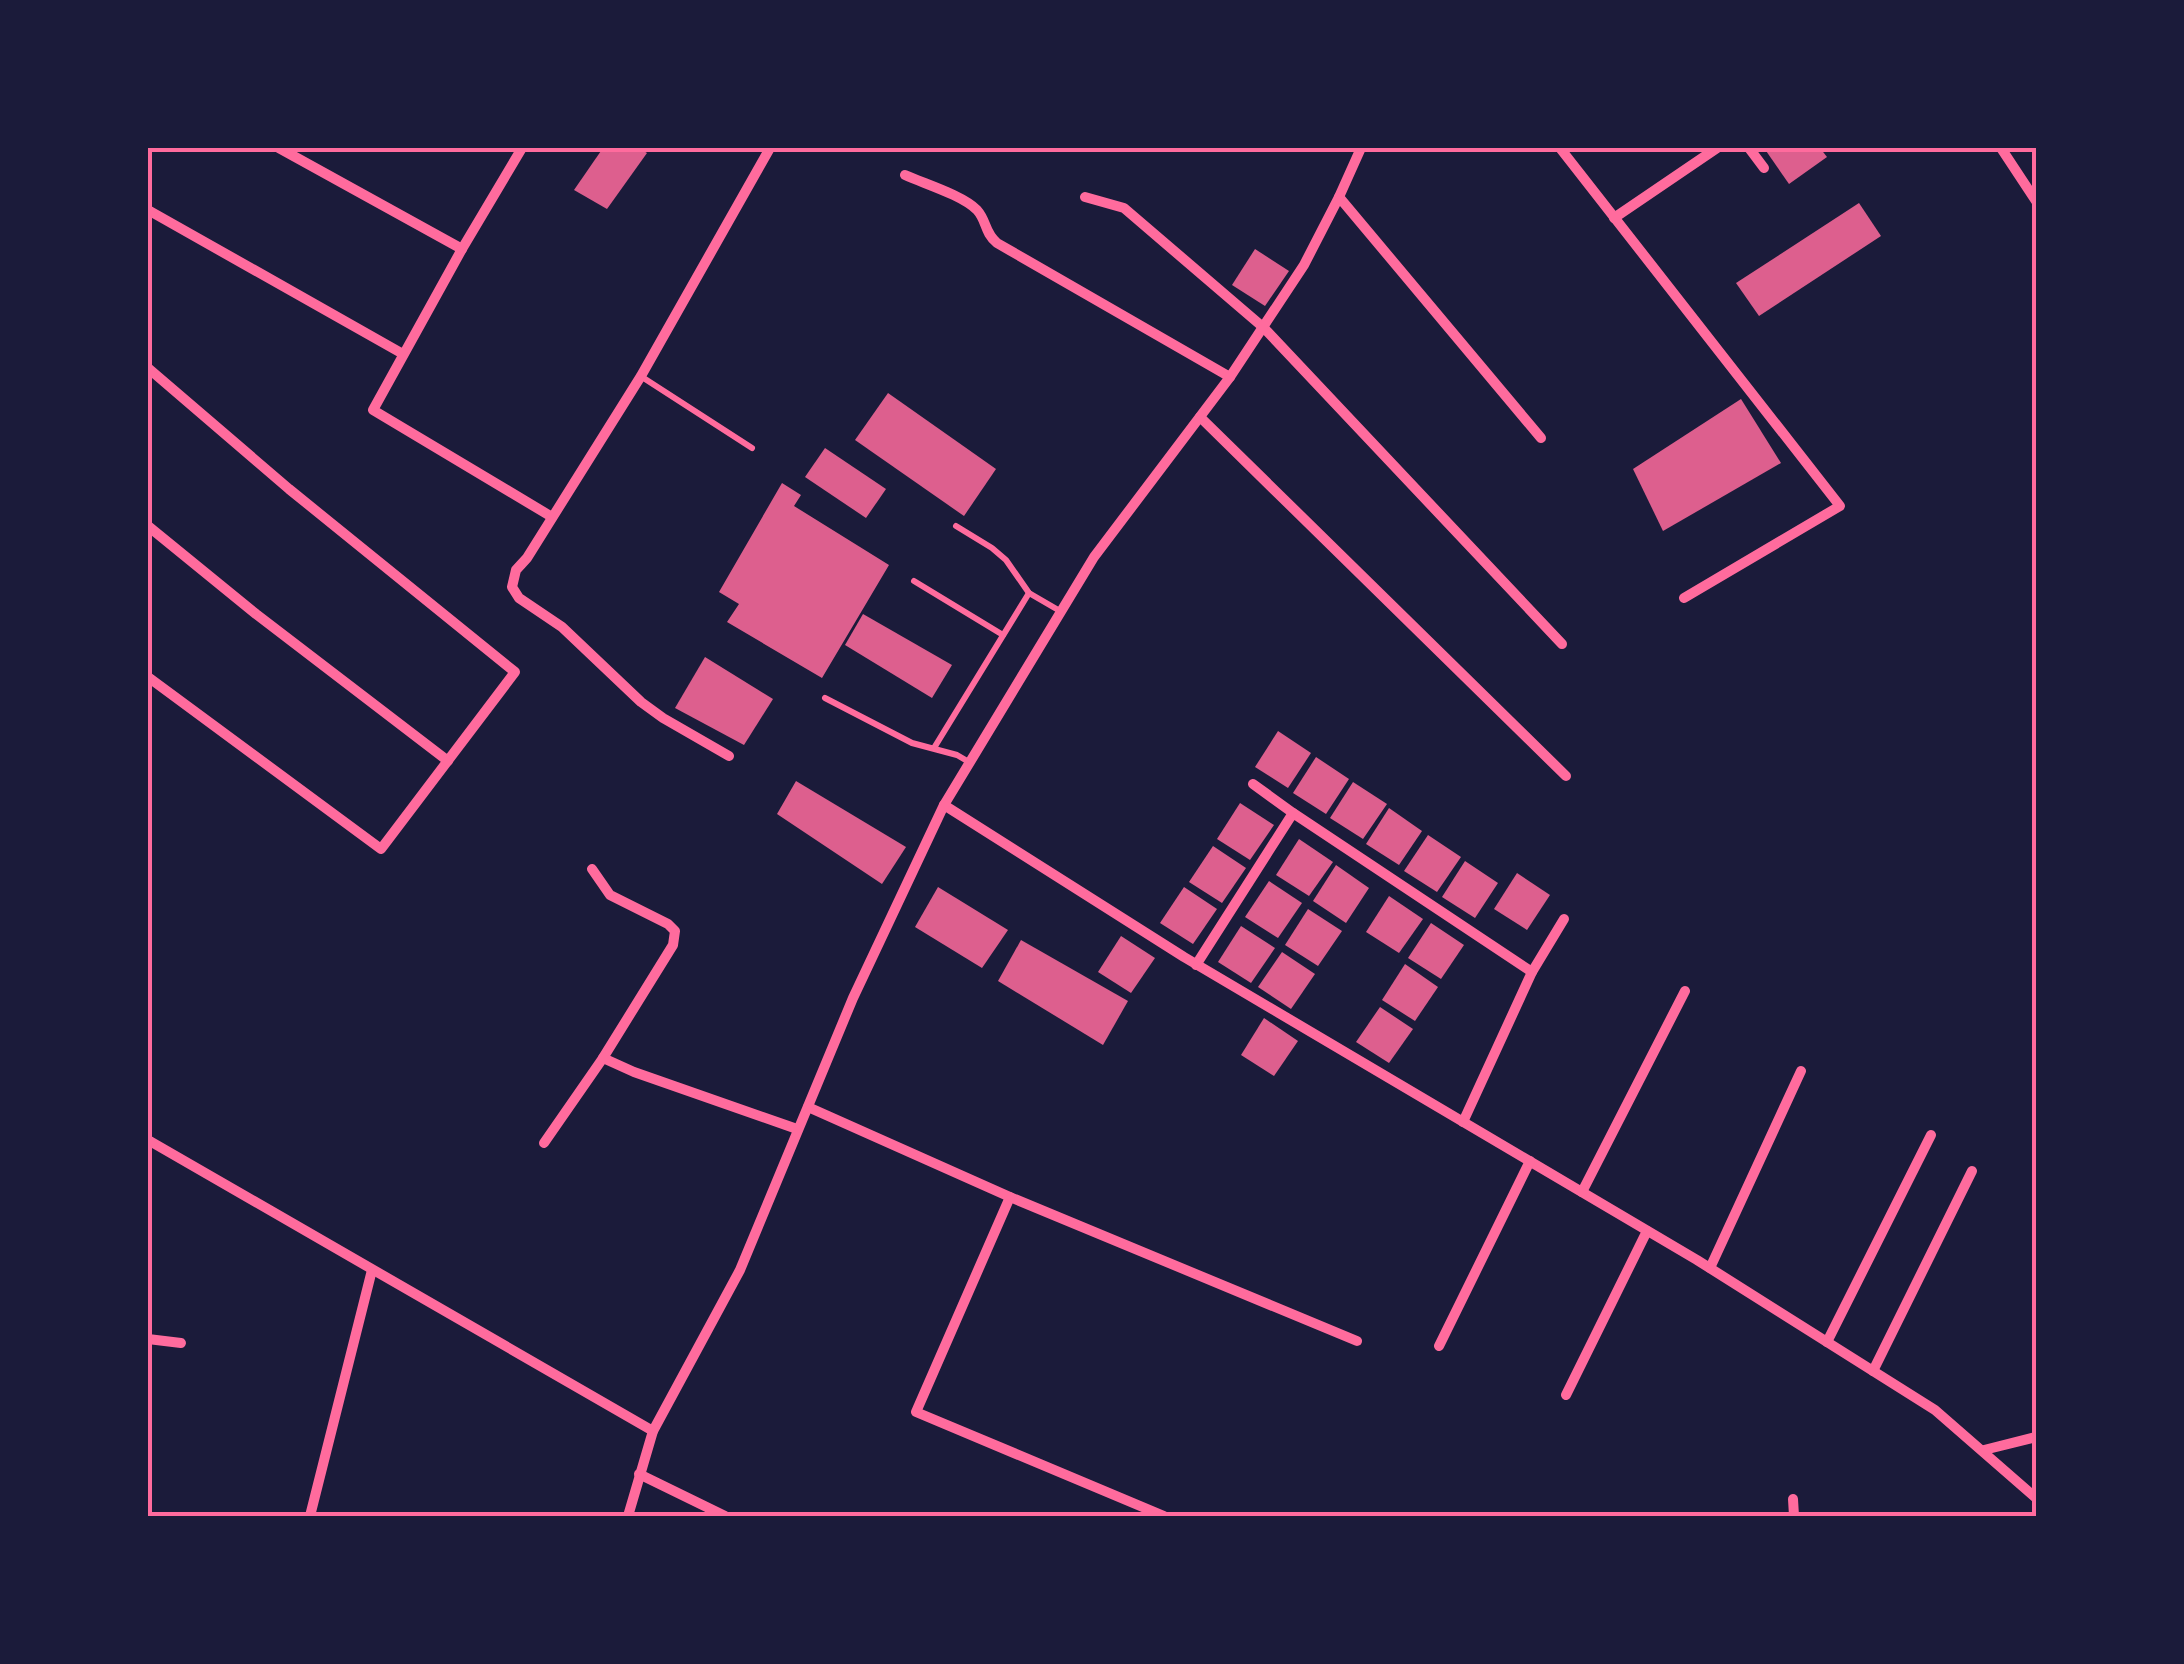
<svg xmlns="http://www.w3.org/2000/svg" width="2184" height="1664" viewBox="0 0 2184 1664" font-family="'IBM Plex Serif',serif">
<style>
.building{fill:#dd5f8e}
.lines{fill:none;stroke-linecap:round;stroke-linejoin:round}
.service{stroke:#ff6b9d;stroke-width:6}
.minor{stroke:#ff6b9d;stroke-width:10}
.neatline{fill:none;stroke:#ff6b9d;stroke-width:4}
</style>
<rect width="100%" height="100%" fill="#1b1b3a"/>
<!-- building -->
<g class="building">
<polygon points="603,148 639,148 647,153 607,209 574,190"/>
<polygon points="1764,148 1820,148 1827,157 1789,184"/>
<polygon points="1859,203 1881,236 1759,316 1736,283"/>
<polygon points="1255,249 1289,271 1265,306 1232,285"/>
<polygon points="888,393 996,469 964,516 855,440"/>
<polygon points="1741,399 1781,463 1663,531 1633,469"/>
<polygon points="825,448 886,489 866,518 805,477"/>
<polygon points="782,483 801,495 794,506 889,565 822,678 727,622 739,604 719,592"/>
<polygon points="863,614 952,665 932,698 845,645"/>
<polygon points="705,657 773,699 744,745 675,708"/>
<polygon points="1278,731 1311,753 1288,788 1255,767"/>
<polygon points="1316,757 1349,779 1326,814 1293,793"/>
<polygon points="796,781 906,847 882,884 777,814"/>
<polygon points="1353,782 1387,804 1363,839 1330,818"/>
<polygon points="1240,803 1274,825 1250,860 1217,839"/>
<polygon points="1389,808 1422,831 1399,865 1366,844"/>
<polygon points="1428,835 1461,857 1437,892 1404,871"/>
<polygon points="1299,839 1333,862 1309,896 1276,875"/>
<polygon points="1213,846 1246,868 1222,903 1189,882"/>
<polygon points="1465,861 1498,883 1475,918 1442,897"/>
<polygon points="1336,865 1369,888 1346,923 1313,901"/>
<polygon points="1517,873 1550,895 1527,930 1494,909"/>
<polygon points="1269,881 1302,903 1278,938 1245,917"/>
<polygon points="938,887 1008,930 982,968 915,927"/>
<polygon points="1184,887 1217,909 1193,944 1160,923"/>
<polygon points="1389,896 1423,919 1399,953 1366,932"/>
<polygon points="1308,909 1342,931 1318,966 1285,945"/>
<polygon points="1431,923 1464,945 1441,979 1408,958"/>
<polygon points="1241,926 1275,948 1251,983 1218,962"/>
<polygon points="1121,936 1155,958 1131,993 1098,972"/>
<polygon points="1021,940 1128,1001 1103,1045 998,981"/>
<polygon points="1282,952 1315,974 1291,1009 1258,987"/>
<polygon points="1405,964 1438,987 1415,1021 1382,1000"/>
<polygon points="1380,1007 1413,1029 1389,1063 1356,1042"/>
<polygon points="1264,1018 1298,1041 1274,1076 1241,1055"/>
</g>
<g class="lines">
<!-- service -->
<g class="service">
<polyline points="642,377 752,448"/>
<polyline points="956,526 992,548 1006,560 1029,593 1060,611"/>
<polyline points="914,581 1003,635"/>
<polyline points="825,698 912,743 957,755 969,762"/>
<polyline points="934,748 1029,593"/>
</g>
<!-- minor -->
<g class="minor">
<polyline points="279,148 462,249"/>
<polyline points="522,148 462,249 373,410 552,517"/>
<polyline points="1560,148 1840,506 1684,598"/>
<polyline points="1749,148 1764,168"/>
<polyline points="2001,148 2036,201"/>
<path d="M905 175C925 184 962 195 977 210 987 221 984 232 997 243L1230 377"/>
<polyline points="1085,197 1124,208 1264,328 1562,644"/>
<polyline points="1339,197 1541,438"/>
<polyline points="148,210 403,354"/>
<polyline points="1614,218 1717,148"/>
<polyline points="148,368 289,489 515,672 381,849 148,677"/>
<polyline points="1200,417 1566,776"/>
<polyline points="148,526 256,614 448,761"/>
<polyline points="729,756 663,718 641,702 562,627 519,598 512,587 516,570 527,558 641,376 770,148"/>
<polyline points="1253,784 1293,813"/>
<polyline points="944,805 1184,957 1697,1260 1935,1410 2036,1498"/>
<polyline points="592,869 610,895 668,924 675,931 673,945 603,1058 634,1072 797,1129"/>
<polyline points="1196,965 1293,813 1532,972 1463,1122"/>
<polyline points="1532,972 1564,919"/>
<polyline points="808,1107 1010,1197 1357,1341"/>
<polyline points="148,1140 653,1431"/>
<polyline points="544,1143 603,1058"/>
<polyline points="1582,1192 1685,991"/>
<polyline points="1010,1197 916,1412 1164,1516"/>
<polyline points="1710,1268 1801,1071"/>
<polyline points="148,1339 181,1343"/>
<polyline points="1827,1342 1931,1135"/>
<polyline points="1439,1346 1530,1161"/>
<polyline points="1873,1371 1972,1171"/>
<polyline points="1566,1395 1647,1231"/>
<polyline points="1984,1450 2036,1437"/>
<polyline points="639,1474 725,1516"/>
<polyline points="1793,1499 1794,1516"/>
<polyline points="310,1516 372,1270"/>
<polyline points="628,1516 653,1431 740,1270 853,998 944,805 1094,557 1230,377 1304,265 1339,197 1361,148"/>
</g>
</g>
<!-- border -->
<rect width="2184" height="1664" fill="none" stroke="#1b1b3a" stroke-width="300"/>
<rect x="150" y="150" width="1884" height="1364" class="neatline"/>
</svg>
